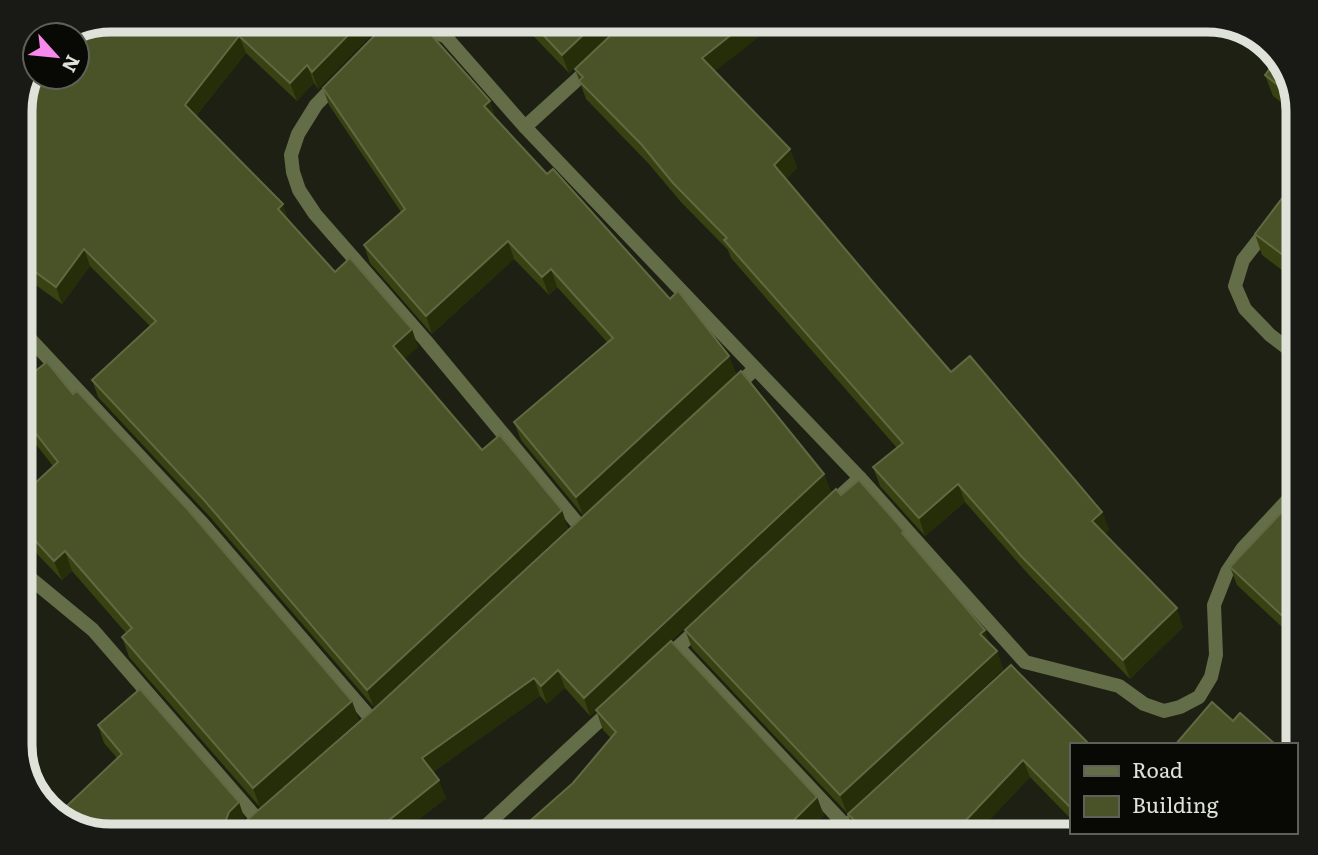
<svg xmlns="http://www.w3.org/2000/svg" width="1318" height="855" viewBox="0 0 1318 855" font-family="Literata,serif">
<style>
.lines{fill:none;stroke-linecap:round;stroke-linejoin:round}
.minor{stroke:#636d47;stroke-width:14}
.tertiary{stroke:#636d47;stroke-width:14}
.wall{fill:#384111}
.shaded-wall{fill:#252d09}
.building{fill:#4a5227;stroke:#616942;stroke-width:2}
.rim{fill:none;stroke:#dfe2d9;stroke-width:9}
</style>
<rect width="100%" height="100%" fill="#1d2013"/>
<g class="lines">
<!-- minor -->
<g class="minor">
<polyline points="407,27 422,26 446,37 525,127"/>
<polyline points="592,66 525,127 860,478"/>
<polyline points="338,82 316,105 298,134 291,155 293,172 299,190 315,214 426,341 582,529"/>
<polyline points="1268,228 1243,260 1235,286 1245,309 1270,335 1299,357"/>
<polyline points="19,327 203,524 373,721"/>
<polyline points="733,389 755,369"/>
<polyline points="19,569 93,630 258,820"/>
<polyline points="678,647 846,826"/>
<polyline points="836,836 864,809"/>
</g>
<!-- tertiary -->
<g class="tertiary">
<polyline points="838,498 860,478 1025,662 1119,686 1144,704 1164,711 1180,707 1199,697 1211,677 1216,655 1214,605 1227,572 1243,548 1299,488"/>
<polyline points="664,660 700,627"/>
<polyline points="475,836 613,708"/>
</g>
</g>
<!-- wall -->
<g class="wall">
<polygon points="111,19 393,19 372,34 318,89 314,83 297,101 246,53 196,116 335,272 418,347 404,359 482,450 568,528 374,707 210,517 98,397 92,380 150,326 90,266 62,304 19,273 19,105"/>
<polygon points="517,19 627,19 569,73"/>
<polygon points="781,19 715,71 790,149 797,168 786,179 878,288 951,372 1102,512 1109,530 1104,534 1183,627 1130,679 1029,575 965,502 925,536 880,486 873,467 897,448 731,258 728,250 680,201 649,164 586,99 575,69"/>
<polygon points="1286,65 1299,105 1299,116 1273,96 1265,75"/>
<polygon points="323,88 496,119 547,174 670,299 729,356 736,374 583,515 521,440 514,422 608,343 557,287 549,295 514,259 432,334 370,263 364,245 401,212 329,105"/>
<polygon points="1299,176 1299,283 1262,255 1255,234"/>
<polygon points="19,384 73,394 359,720 260,807 129,657 122,637 126,633 72,571 62,580 19,535 19,498 53,466 19,423"/>
<polygon points="824,474 831,492 590,716 565,688 547,704 540,696 433,772 446,798 398,836 111,836 117,758 104,743 98,725 245,820 237,827"/>
<polygon points="1299,494 1297,641 1237,585 1230,567"/>
<polygon points="841,495 907,539 990,644 997,651 1003,669 847,813 692,648 685,630"/>
<polygon points="1011,665 1071,745 1071,819 1030,777 974,836 858,836 854,832 848,814"/>
<polygon points="596,710 817,797 824,816 573,783 611,738 603,730"/>
</g>
<!-- shaded-wall -->
<g class="shaded-wall">
<polygon points="364,19 393,19 372,34 318,89 312,72"/>
<polygon points="600,19 627,19 569,73 562,55"/>
<polygon points="751,19 781,19 709,76 702,58"/>
<polygon points="239,36 246,53 191,122 185,105"/>
<polygon points="307,65 314,83 297,101 290,83"/>
<polygon points="490,101 496,119 484,106"/>
<polygon points="790,149 797,168 781,184 774,165"/>
<polygon points="283,204 289,221 278,209"/>
<polygon points="508,241 514,259 432,334 426,316"/>
<polygon points="84,249 90,266 62,304 56,287"/>
<polygon points="551,269 557,287 549,295 542,277"/>
<polygon points="412,329 418,347 399,364 393,346"/>
<polygon points="729,356 736,374 583,515 576,497"/>
<polygon points="824,474 831,492 590,716 584,698"/>
<polygon points="958,484 965,502 925,536 919,518"/>
<polygon points="562,510 568,528 374,707 367,690"/>
<polygon points="1102,512 1109,530 1098,540 1092,521"/>
<polygon points="65,551 72,571 62,580 54,561"/>
<polygon points="1177,608 1183,627 1130,679 1123,660"/>
<polygon points="1299,614 1299,639 1297,641 1290,623"/>
<polygon points="985,630 991,648 980,634"/>
<polygon points="997,651 1003,669 847,813 840,795"/>
<polygon points="558,670 565,688 547,704 541,686"/>
<polygon points="534,678 540,696 428,776 422,758"/>
<polygon points="352,701 359,720 260,807 253,788"/>
<polygon points="1023,760 1030,777 974,836 951,836"/>
<polygon points="439,780 446,798 398,836 381,836 378,829"/>
<polygon points="817,797 824,816 804,836 778,836"/>
<polygon points="239,802 245,820 235,829 233,836 226,820 229,812"/>
<polygon points="1200,832 1221,832 1208,836 1197,836"/>
</g>
<!-- building -->
<g class="building">
<polygon points="111,19 364,19 312,72 307,65 290,83 239,36 185,105 283,204 278,209 335,272 350,258 412,329 393,346 482,450 500,435 562,510 367,690 204,500 92,380 156,321 84,249 56,287 19,260 19,105 35,71 35,77 77,77 77,35 72,35"/>
<polygon points="395,19 418,20 490,101 484,106 547,174 553,169 670,299 678,291 729,356 576,497 514,422 613,338 551,269 542,277 508,241 426,316 364,245 405,209 323,88 378,32"/>
<polygon points="528,19 600,19 562,55"/>
<polygon points="628,19 751,19 702,58 790,149 774,165 878,288 951,372 970,356 1102,512 1092,521 1177,608 1123,660 1022,557 958,484 919,518 873,467 903,443 724,240 727,238 673,183 642,145 579,81 583,77 575,69"/>
<polygon points="1279,57 1286,65 1297,100 1265,75"/>
<polygon points="1299,176 1299,267 1255,234"/>
<polygon points="47,362 73,394 77,391 189,511 352,701 253,788 122,637 132,628 65,551 54,561 19,523 19,498 58,462 19,412 19,384"/>
<polygon points="741,371 824,474 584,698 558,670 541,686 534,678 422,758 439,780 378,829 383,835 382,836 111,836 60,821 56,816 122,754 98,725 140,689 239,802 229,812 226,820 228,824 232,827 238,828 373,710"/>
<polygon points="859,480 904,531 902,533 985,630 980,634 997,651 840,795 685,630 836,489 841,495"/>
<polygon points="1299,494 1299,614 1290,623 1230,567"/>
<polygon points="671,641 817,797 778,836 513,836 573,783 616,732 596,710"/>
<polygon points="1011,665 1090,745 1071,745 1071,808 1023,760 951,836 870,836 848,814"/>
<polygon points="1212,702 1233,721 1240,713 1276,745 1175,745"/>
<polygon points="1071,829 1071,832 1200,832 1197,836 1063,836"/>
</g>
<!-- crop -->
<path d="M0 0H1318V855H0ZM111 32H1207A79 79 0 0 1 1286 111V745A79 79 0 0 1 1207 824H111A79 79 0 0 1 32 745V111A79 79 0 0 1 111 32Z" fill="#191a16" fill-rule="evenodd"/>
<path class="rim" d="M111 32H1207A79 79 0 0 1 1286 111V745A79 79 0 0 1 1207 824H111A79 79 0 0 1 32 745V111A79 79 0 0 1 111 32Z"/>
<!-- legend -->
<rect x="1070" y="743" width="228" height="91" fill="#080905" stroke="#5e605a" stroke-width="2"/>
<rect x="1084" y="766" width="35" height="10" fill="#636d47" stroke="#5e605a" stroke-width="2"/>
<text x="1132" y="778" font-size="21" fill="#dfe2d9">Road</text>
<rect x="1084" y="796" width="35" height="21" fill="#4a5227" stroke="#5e605a" stroke-width="2"/>
<text x="1132" y="813" font-size="21" fill="#dfe2d9">Building</text>
<!-- north arrow -->
<g transform="translate(56 56) rotate(117)"><circle r="33" fill="#080905" stroke="#5e605a" stroke-width="2"/>
<path d="M0-5L12 26L0 18L-12 26Z" fill="#f788ec"/>
<text y="-10" font-size="19" font-weight="bold" text-anchor="middle" fill="#dfe2d9">N</text>
</g>
</svg>
